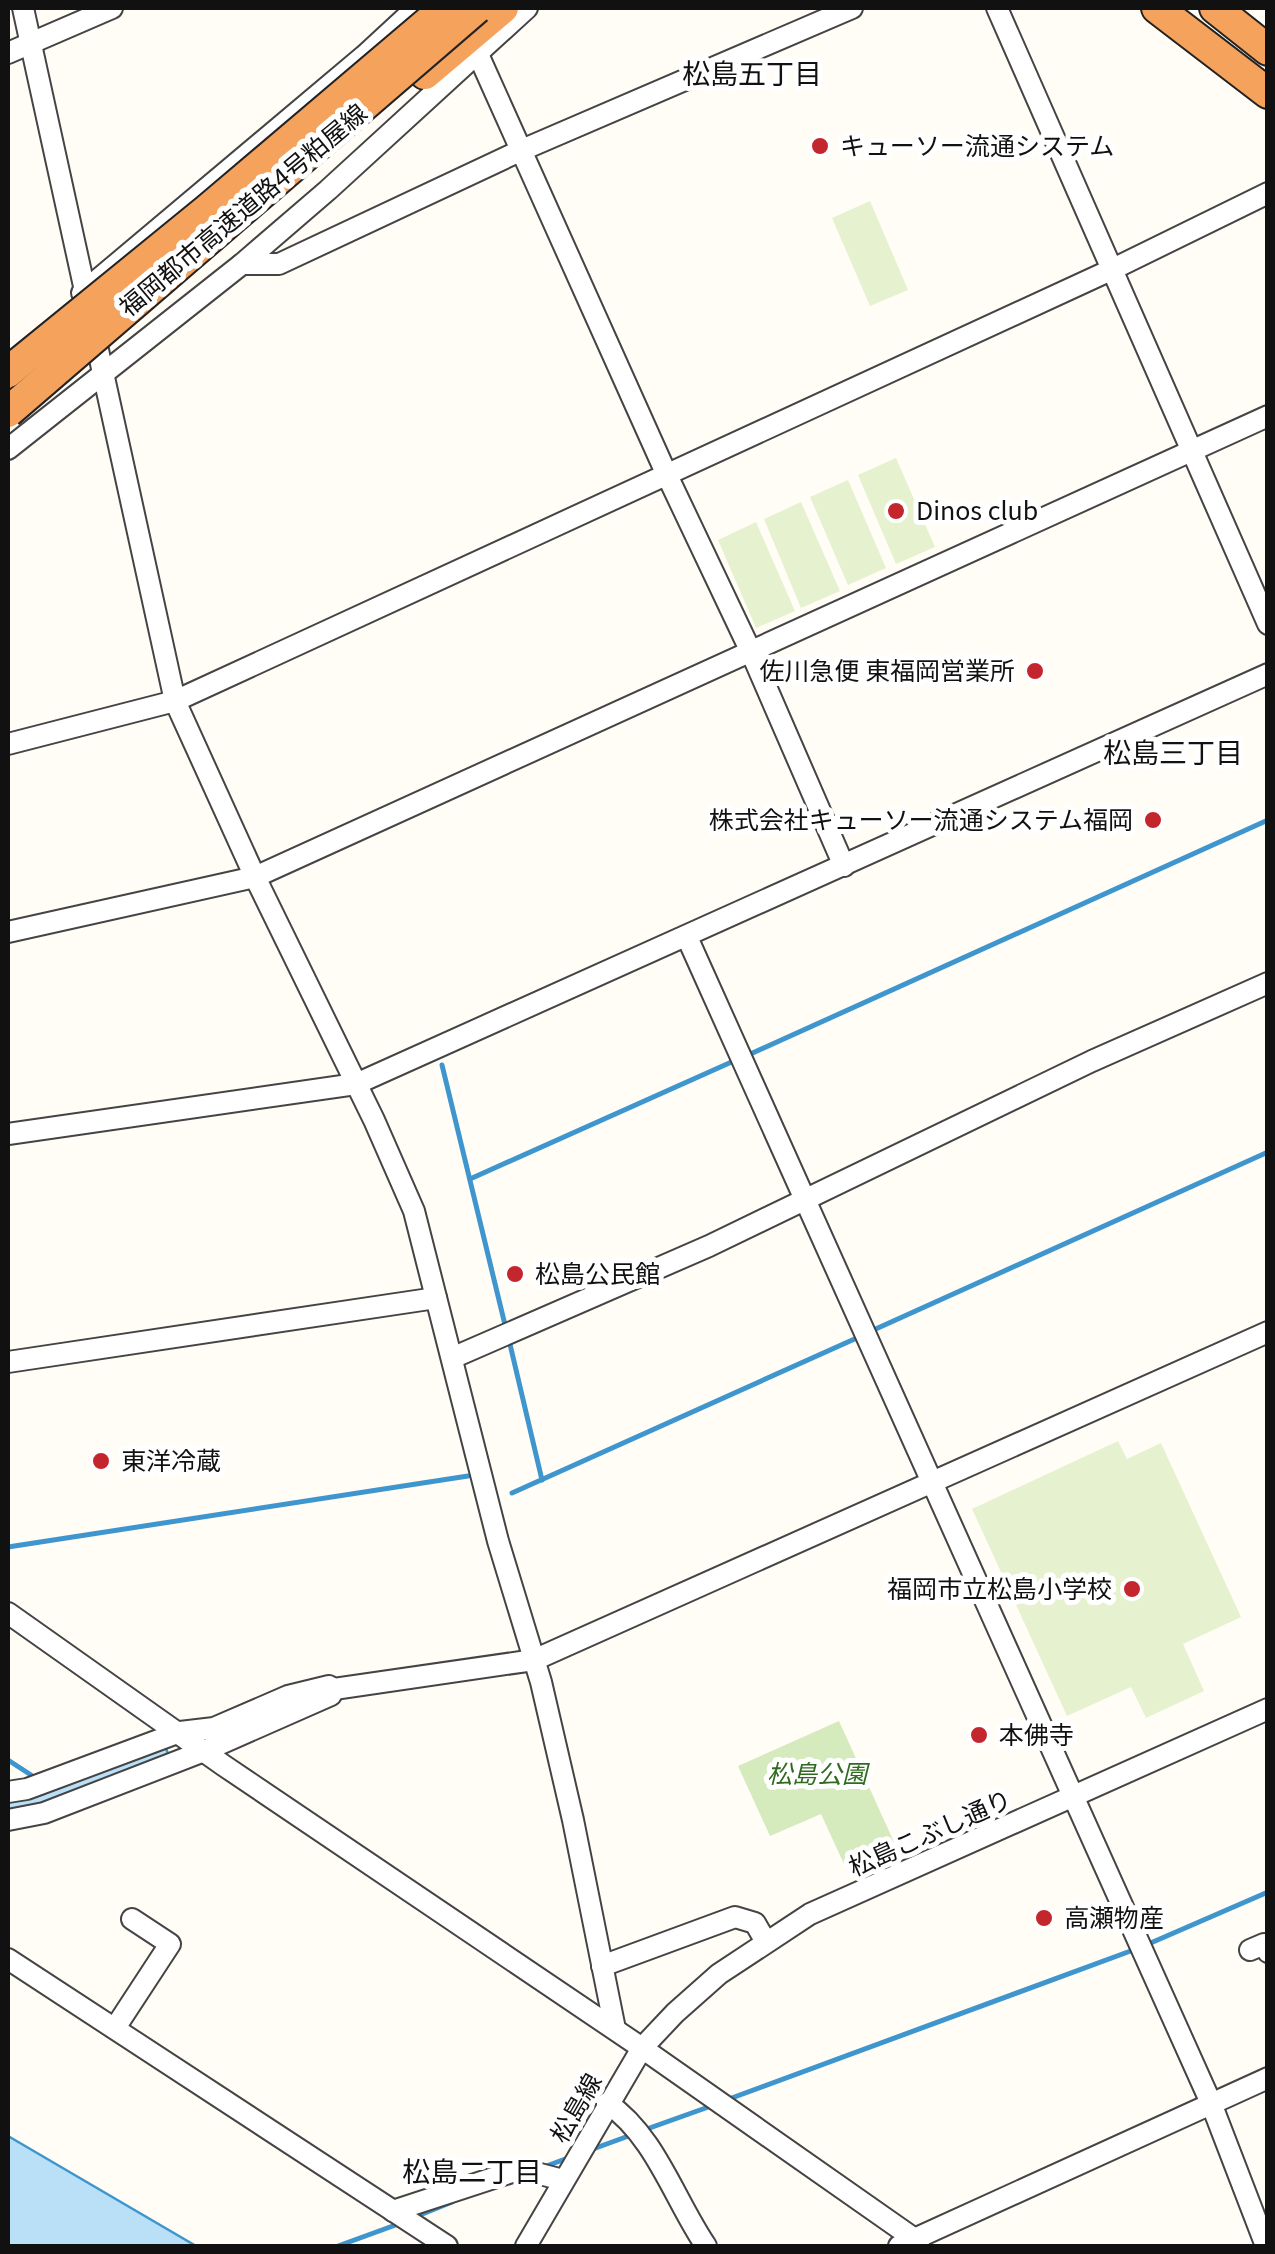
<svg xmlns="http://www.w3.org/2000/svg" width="1275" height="2254" viewBox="0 0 1275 2254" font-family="Georgia,'Noto Sans JP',serif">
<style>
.green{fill:#d5ebbd}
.pitch{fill:#e6f2cf}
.water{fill:#b9e0f7;stroke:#3f96cf;stroke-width:2.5}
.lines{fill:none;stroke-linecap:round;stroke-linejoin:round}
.stream{stroke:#3f96cf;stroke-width:5}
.minor-casing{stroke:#444;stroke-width:24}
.highway-casing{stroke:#222;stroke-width:34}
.minor{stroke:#fff;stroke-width:20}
.highway{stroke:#f5a25d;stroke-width:30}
.highway-bridge-casing{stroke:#222;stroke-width:34;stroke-linecap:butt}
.highway-bridge{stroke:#f5a25d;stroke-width:30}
.poi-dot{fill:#c4262e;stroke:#fff;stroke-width:4}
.labels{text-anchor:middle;stroke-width:10;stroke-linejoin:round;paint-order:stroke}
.poi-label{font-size:25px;fill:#111;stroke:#fff;text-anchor:start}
.street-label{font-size:25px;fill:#111;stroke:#fff}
.park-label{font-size:25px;font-style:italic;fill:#2f6b1f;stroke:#fff}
.neighbourhood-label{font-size:28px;fill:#111;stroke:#fff}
</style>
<rect width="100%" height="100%" fill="#fffdf5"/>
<!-- green -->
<polygon class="green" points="839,1721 894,1842 844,1864 821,1814 770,1836 738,1766"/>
<!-- pitch -->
<g class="pitch">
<polygon points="870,201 908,290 870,306 832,218"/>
<polygon points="896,458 935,547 896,564 858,475"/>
<polygon points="848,480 886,568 848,585 810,497"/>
<polygon points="801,502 840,591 801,608 764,519"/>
<polygon points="756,522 795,611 756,628 718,540"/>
<polygon points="1118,1441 1127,1459 1161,1443 1241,1617 1183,1644 1204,1691 1146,1718 1131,1687 1067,1716 972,1509"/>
</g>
<!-- water -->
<g class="water">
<polygon points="165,1746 169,1756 41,1806 8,1812 8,1801 38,1796"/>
<polygon points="8,2136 196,2246 8,2246"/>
</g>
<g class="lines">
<!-- stream -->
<g class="stream">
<polyline points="746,1056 1268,820"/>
<polyline points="442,1065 506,1329"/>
<polyline points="470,1179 736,1060"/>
<polyline points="869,1332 1268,1152"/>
<polyline points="509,1340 542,1480"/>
<polyline points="512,1493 859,1337"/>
<polyline points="8,1547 468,1476"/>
<polyline points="8,1760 31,1775"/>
<polyline points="1146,1945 1268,1892"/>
<polyline points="729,2099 1136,1949"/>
<polyline points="644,2130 714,2105"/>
<polyline points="593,2149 634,2134"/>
<polyline points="541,2168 568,2158"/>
<polyline points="415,2217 452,2202"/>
<polyline points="338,2246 401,2223"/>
</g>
<defs>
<g id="minor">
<polyline points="23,8 175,701 255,877 374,1120 414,1211 498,1541 541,1682 573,1820 615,2029"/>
<polyline points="997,8 1268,624"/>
<polyline points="477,52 666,473 751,652 844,866"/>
<polyline points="8,53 112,8"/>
<polyline points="242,264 279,264 522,150 852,8"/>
<polyline points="82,293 364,56 416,8"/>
<polyline points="8,449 242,264 328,190 527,8"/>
<polyline points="8,744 175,701 1113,269 1268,193"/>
<polyline points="8,932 255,877 1268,416"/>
<polyline points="687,937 1211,2103 1266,2246"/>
<polyline points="8,1134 356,1084 1268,674"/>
<polyline points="452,1358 709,1246 1092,1061 1268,983"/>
<polyline points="8,1362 436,1298"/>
<polyline points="8,1613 223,1765 642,2048 916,2240 919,2246"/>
<polyline points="8,1792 27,1789 180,1732 214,1728 288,1696 329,1686 334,1689 534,1660 1268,1332"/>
<polyline points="8,1820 44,1813 204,1751 331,1695"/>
<polyline points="1250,1950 1264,1944 1268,1952"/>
<polyline points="8,1959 447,2246"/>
<polyline points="602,1966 735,1917 755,1923 766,1942"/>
<polyline points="115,2028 170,1944 132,1919"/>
<path d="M607 2103C655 2135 675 2201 706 2246"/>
<polyline points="393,2211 521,2169 563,2180"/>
<polyline points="526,2246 642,2048 675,2013 719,1974 810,1914 1268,1709"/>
<polyline points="899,2246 1268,2078"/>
</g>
<g id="highway">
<polyline points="1157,8 1268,93"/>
<polyline points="1215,8 1268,50"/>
<polyline points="425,74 503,8"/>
</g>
</defs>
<!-- minor casing -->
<use href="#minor" class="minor-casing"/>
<!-- highway casing -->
<use href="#highway" class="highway-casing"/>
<!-- minor -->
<use href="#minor" class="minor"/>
<!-- highway -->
<use href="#highway" class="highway"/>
<defs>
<g id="highway-bridge">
<polyline points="8,372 207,210 445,8"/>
<polyline points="8,412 477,8"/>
</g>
</defs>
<!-- highway-bridge casing -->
<use href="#highway-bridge" class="highway-bridge-casing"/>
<!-- highway-bridge -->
<use href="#highway-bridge" class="highway-bridge"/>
</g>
<!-- markers -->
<g class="poi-dot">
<circle cx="820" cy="146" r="10"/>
<circle cx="896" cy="511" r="10"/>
<circle cx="1035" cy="671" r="10"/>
<circle cx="1153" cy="820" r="10"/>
<circle cx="515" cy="1274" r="10"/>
<circle cx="101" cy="1461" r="10"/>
<circle cx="1132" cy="1589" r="10"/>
<circle cx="979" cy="1735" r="10"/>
<circle cx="1044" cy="1918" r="10"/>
</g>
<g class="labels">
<!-- poi labels -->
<g class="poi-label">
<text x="840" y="155">キューソー流通システム</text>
<text x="916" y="520">Dinos club</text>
<text x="1015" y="680" text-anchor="end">佐川急便 東福岡営業所</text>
<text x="1133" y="829" text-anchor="end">株式会社キューソー流通システム福岡</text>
<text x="535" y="1283">松島公民館</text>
<text x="121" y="1470">東洋冷蔵</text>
<text x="1112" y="1598" text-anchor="end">福岡市立松島小学校</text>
<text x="999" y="1744">本佛寺</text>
<text x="1064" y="1927">高瀬物産</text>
</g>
<!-- street labels -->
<g class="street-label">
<text transform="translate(243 210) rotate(-40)" y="9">福岡都市高速道路4号粕屋線</text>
<text transform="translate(930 1833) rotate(-24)" y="9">松島こぶし通り</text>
<text transform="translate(576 2108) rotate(-60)" y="9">松島線</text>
</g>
<!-- park labels -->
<g class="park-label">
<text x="817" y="1783">松島公園</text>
</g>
<!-- neighbourhood labels -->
<g class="neighbourhood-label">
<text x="752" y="84">松島五丁目</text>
<text x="1173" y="763">松島三丁目</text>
<text x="472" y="2182">松島二丁目</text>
</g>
</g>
<!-- border -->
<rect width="1275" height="2254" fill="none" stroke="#111111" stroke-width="20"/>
</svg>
